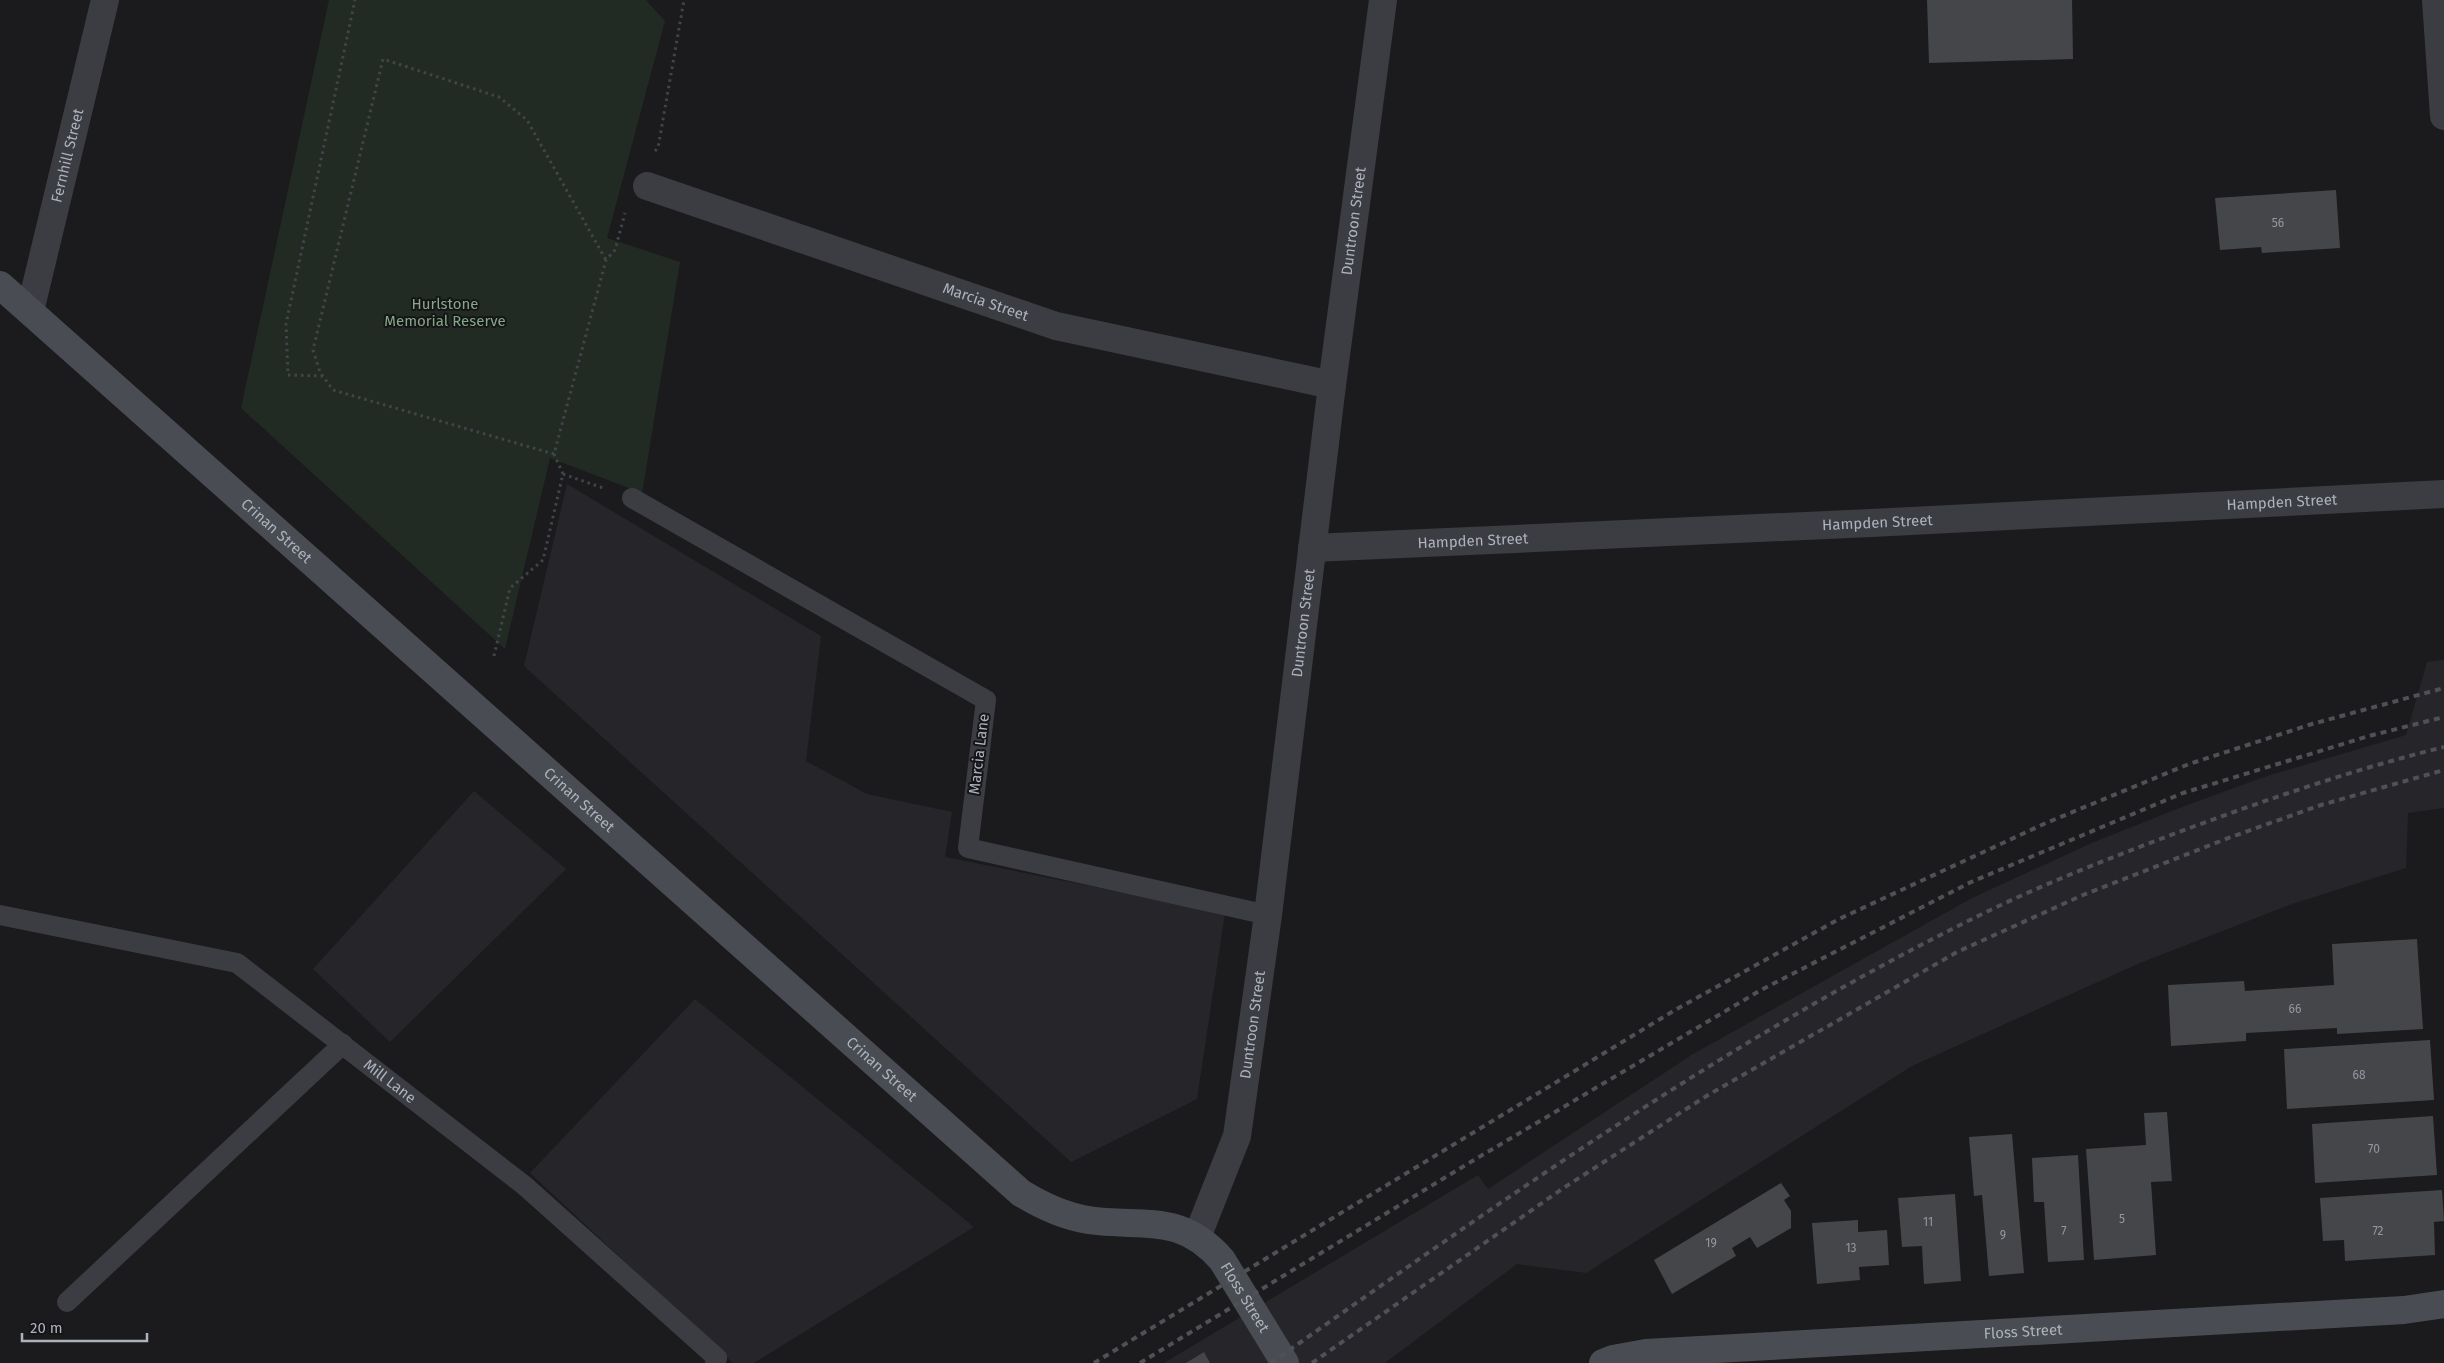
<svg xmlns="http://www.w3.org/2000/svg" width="2444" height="1363" viewBox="0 0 2444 1363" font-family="'Fira Sans',sans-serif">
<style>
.built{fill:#26262a}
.green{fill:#222b23}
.building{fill:#45464a}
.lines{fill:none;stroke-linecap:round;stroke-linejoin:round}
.path{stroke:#414449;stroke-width:3;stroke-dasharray:2.5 4;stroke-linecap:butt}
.lane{stroke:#3b3d42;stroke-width:20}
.street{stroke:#3b3d42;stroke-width:28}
.secondary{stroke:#494c52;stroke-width:28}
.rail{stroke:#4e5157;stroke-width:4;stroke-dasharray:6 5;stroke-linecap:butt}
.labels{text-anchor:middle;stroke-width:4;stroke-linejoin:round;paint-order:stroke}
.number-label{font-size:12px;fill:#9397a0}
.street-label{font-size:15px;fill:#adb2bc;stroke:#151518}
.park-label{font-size:15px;fill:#84a786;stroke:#151518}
</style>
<rect width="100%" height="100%" fill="#1b1b1d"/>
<!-- built -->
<g class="built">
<polygon points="567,484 821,636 806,761 867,794 952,812 945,857 1225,913 1197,1099 1071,1162 524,666"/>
<polygon points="2444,660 2444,808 2408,813 2406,868 2289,905 2140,963 1912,1066 1586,1273 1517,1264 1385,1363 1164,1363 1478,1175 1488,1189 1693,1054 1972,898 2094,842 2182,807 2267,776 2406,735 2427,662"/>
<polygon points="474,791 566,869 390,1042 313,969"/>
<polygon points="695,999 974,1227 754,1363 733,1363 530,1173"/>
</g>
<!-- green -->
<polygon class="green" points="329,0 646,0 665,21 607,238 680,262 642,493 550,458 505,649 241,408"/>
<!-- building -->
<g class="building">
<polygon points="1927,0 2072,0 2073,59 1929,63"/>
<polygon points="2336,190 2340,248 2262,253 2261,247 2220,250 2215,198"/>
<polygon points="2417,939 2423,1029 2337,1034 2337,1028 2246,1033 2246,1041 2171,1046 2168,985 2244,981 2245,991 2334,985 2332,944"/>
<polygon points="2430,1040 2434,1100 2287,1109 2284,1049"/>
<polygon points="2167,1112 2172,1181 2151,1182 2156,1255 2094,1260 2086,1149 2146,1145 2144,1113"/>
<polygon points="2433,1116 2437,1175 2315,1183 2312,1124"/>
<polygon points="2012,1134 2024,1273 1989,1276 1982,1195 1974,1196 1969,1137"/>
<polygon points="2078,1155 2084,1260 2048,1262 2044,1202 2034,1202 2032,1158"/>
<polygon points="1781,1183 1790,1196 1784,1200 1791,1211 1791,1228 1757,1248 1750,1237 1732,1248 1736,1256 1672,1294 1654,1260"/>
<polygon points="2442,1190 2444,1221 2434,1222 2435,1255 2345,1261 2344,1240 2323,1241 2320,1198"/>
<polygon points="1955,1194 1961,1281 1924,1284 1922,1246 1902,1247 1898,1198"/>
<polygon points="1858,1220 1858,1232 1887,1230 1889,1265 1859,1267 1860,1280 1817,1284 1812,1223"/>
<polygon points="1204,1352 1210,1363 1186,1363"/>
</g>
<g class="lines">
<!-- path -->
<g class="path">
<polyline points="655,151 658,148 684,0"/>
<polyline points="323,376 288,375 286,324 355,0"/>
<polyline points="554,454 333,390 320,372 313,350 383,59 499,97 527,120 606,260"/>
<polyline points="563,474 603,488"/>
<polyline points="494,656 510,588 543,560 563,474 554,454 606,260 615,250 625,213"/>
</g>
<!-- lane -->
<g class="lane">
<polyline points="632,498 986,700 968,848 1268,915"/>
<path id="s1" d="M0 915 237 963 525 1186 717 1358 715 1363"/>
<polyline points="67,1302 343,1044"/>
</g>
<!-- street -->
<g class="street">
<polyline points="2436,0 2444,116"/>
<path id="s2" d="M647 186 1056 326 1332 385"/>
<path id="s3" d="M30 311 105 0"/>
<path id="s4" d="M1312 548 1871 523 2444 494"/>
<path id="s5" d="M1197 1237 1237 1136 1268 915 1332 385 1383 0"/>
</g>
<!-- secondary -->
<g class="secondary">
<path id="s6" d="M0 285 1021 1193C1042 1206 1063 1216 1088 1220 1143 1228 1180 1212 1222 1260L1285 1363"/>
<path id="s7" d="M1603 1363 1613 1359 1646 1353 2404 1310 2444 1304"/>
</g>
<!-- rail -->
<g class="rail">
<polyline points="1094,1363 1675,1010 1839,919 2046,823 2189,764 2312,724 2444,688"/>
<polyline points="1140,1363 1469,1163 1761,990 1971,882 2183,793 2369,736 2444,717"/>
<path d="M1271 1363C1497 1204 1724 1042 1972 919 2044 883 2120 854 2195 826 2277 796 2359 768 2444 747"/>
<polyline points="1312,1363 1565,1187 1708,1095 1957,952 2083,895 2231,837 2321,805 2444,770"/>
</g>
</g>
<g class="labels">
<!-- number labels -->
<g class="number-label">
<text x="2278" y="227">56</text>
<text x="2295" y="1013">66</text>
<text x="2359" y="1079">68</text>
<text x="2374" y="1153">70</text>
<text x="2122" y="1223">5</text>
<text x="1928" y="1226">11</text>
<text x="2064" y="1235">7</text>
<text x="2378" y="1235">72</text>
<text x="2003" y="1239">9</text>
<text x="1711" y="1247">19</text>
<text x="1851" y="1252">13</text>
</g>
<!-- street labels -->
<g class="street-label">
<text dy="5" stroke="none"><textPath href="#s3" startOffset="160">Fernhill Street</textPath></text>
<text dy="5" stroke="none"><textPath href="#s5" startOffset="1031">Duntroon Street</textPath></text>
<text dy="5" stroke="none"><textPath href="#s2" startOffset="358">Marcia Street</textPath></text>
<text dy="5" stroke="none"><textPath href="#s4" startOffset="971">Hampden Street</textPath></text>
<text dy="5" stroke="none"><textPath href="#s4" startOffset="566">Hampden Street</textPath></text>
<text dy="5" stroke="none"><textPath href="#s6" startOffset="370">Crinan Street</textPath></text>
<text dy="5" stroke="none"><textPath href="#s4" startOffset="161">Hampden Street</textPath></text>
<text dy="5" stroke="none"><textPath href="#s5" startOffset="626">Duntroon Street</textPath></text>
<text transform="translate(979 754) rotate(-83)" y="5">Marcia Lane</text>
<text dy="5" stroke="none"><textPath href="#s6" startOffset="775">Crinan Street</textPath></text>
<text dy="5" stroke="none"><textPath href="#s5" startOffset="221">Duntroon Street</textPath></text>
<text dy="5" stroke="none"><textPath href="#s6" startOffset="1180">Crinan Street</textPath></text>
<text dy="5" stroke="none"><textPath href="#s1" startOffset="435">Mill Lane</textPath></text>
<text dy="5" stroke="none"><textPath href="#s6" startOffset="1628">Floss Street</textPath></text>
<text dy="5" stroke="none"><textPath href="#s7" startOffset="422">Floss Street</textPath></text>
</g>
<!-- park labels -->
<g class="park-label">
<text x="445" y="309">Hurlstone<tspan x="445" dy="17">Memorial Reserve</tspan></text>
</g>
</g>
<!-- scale -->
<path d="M22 1333v8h125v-8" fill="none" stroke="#adb2bc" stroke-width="2.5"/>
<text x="30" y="1333" font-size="15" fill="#adb2bc" stroke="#151518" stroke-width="4" paint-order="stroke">20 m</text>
</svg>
